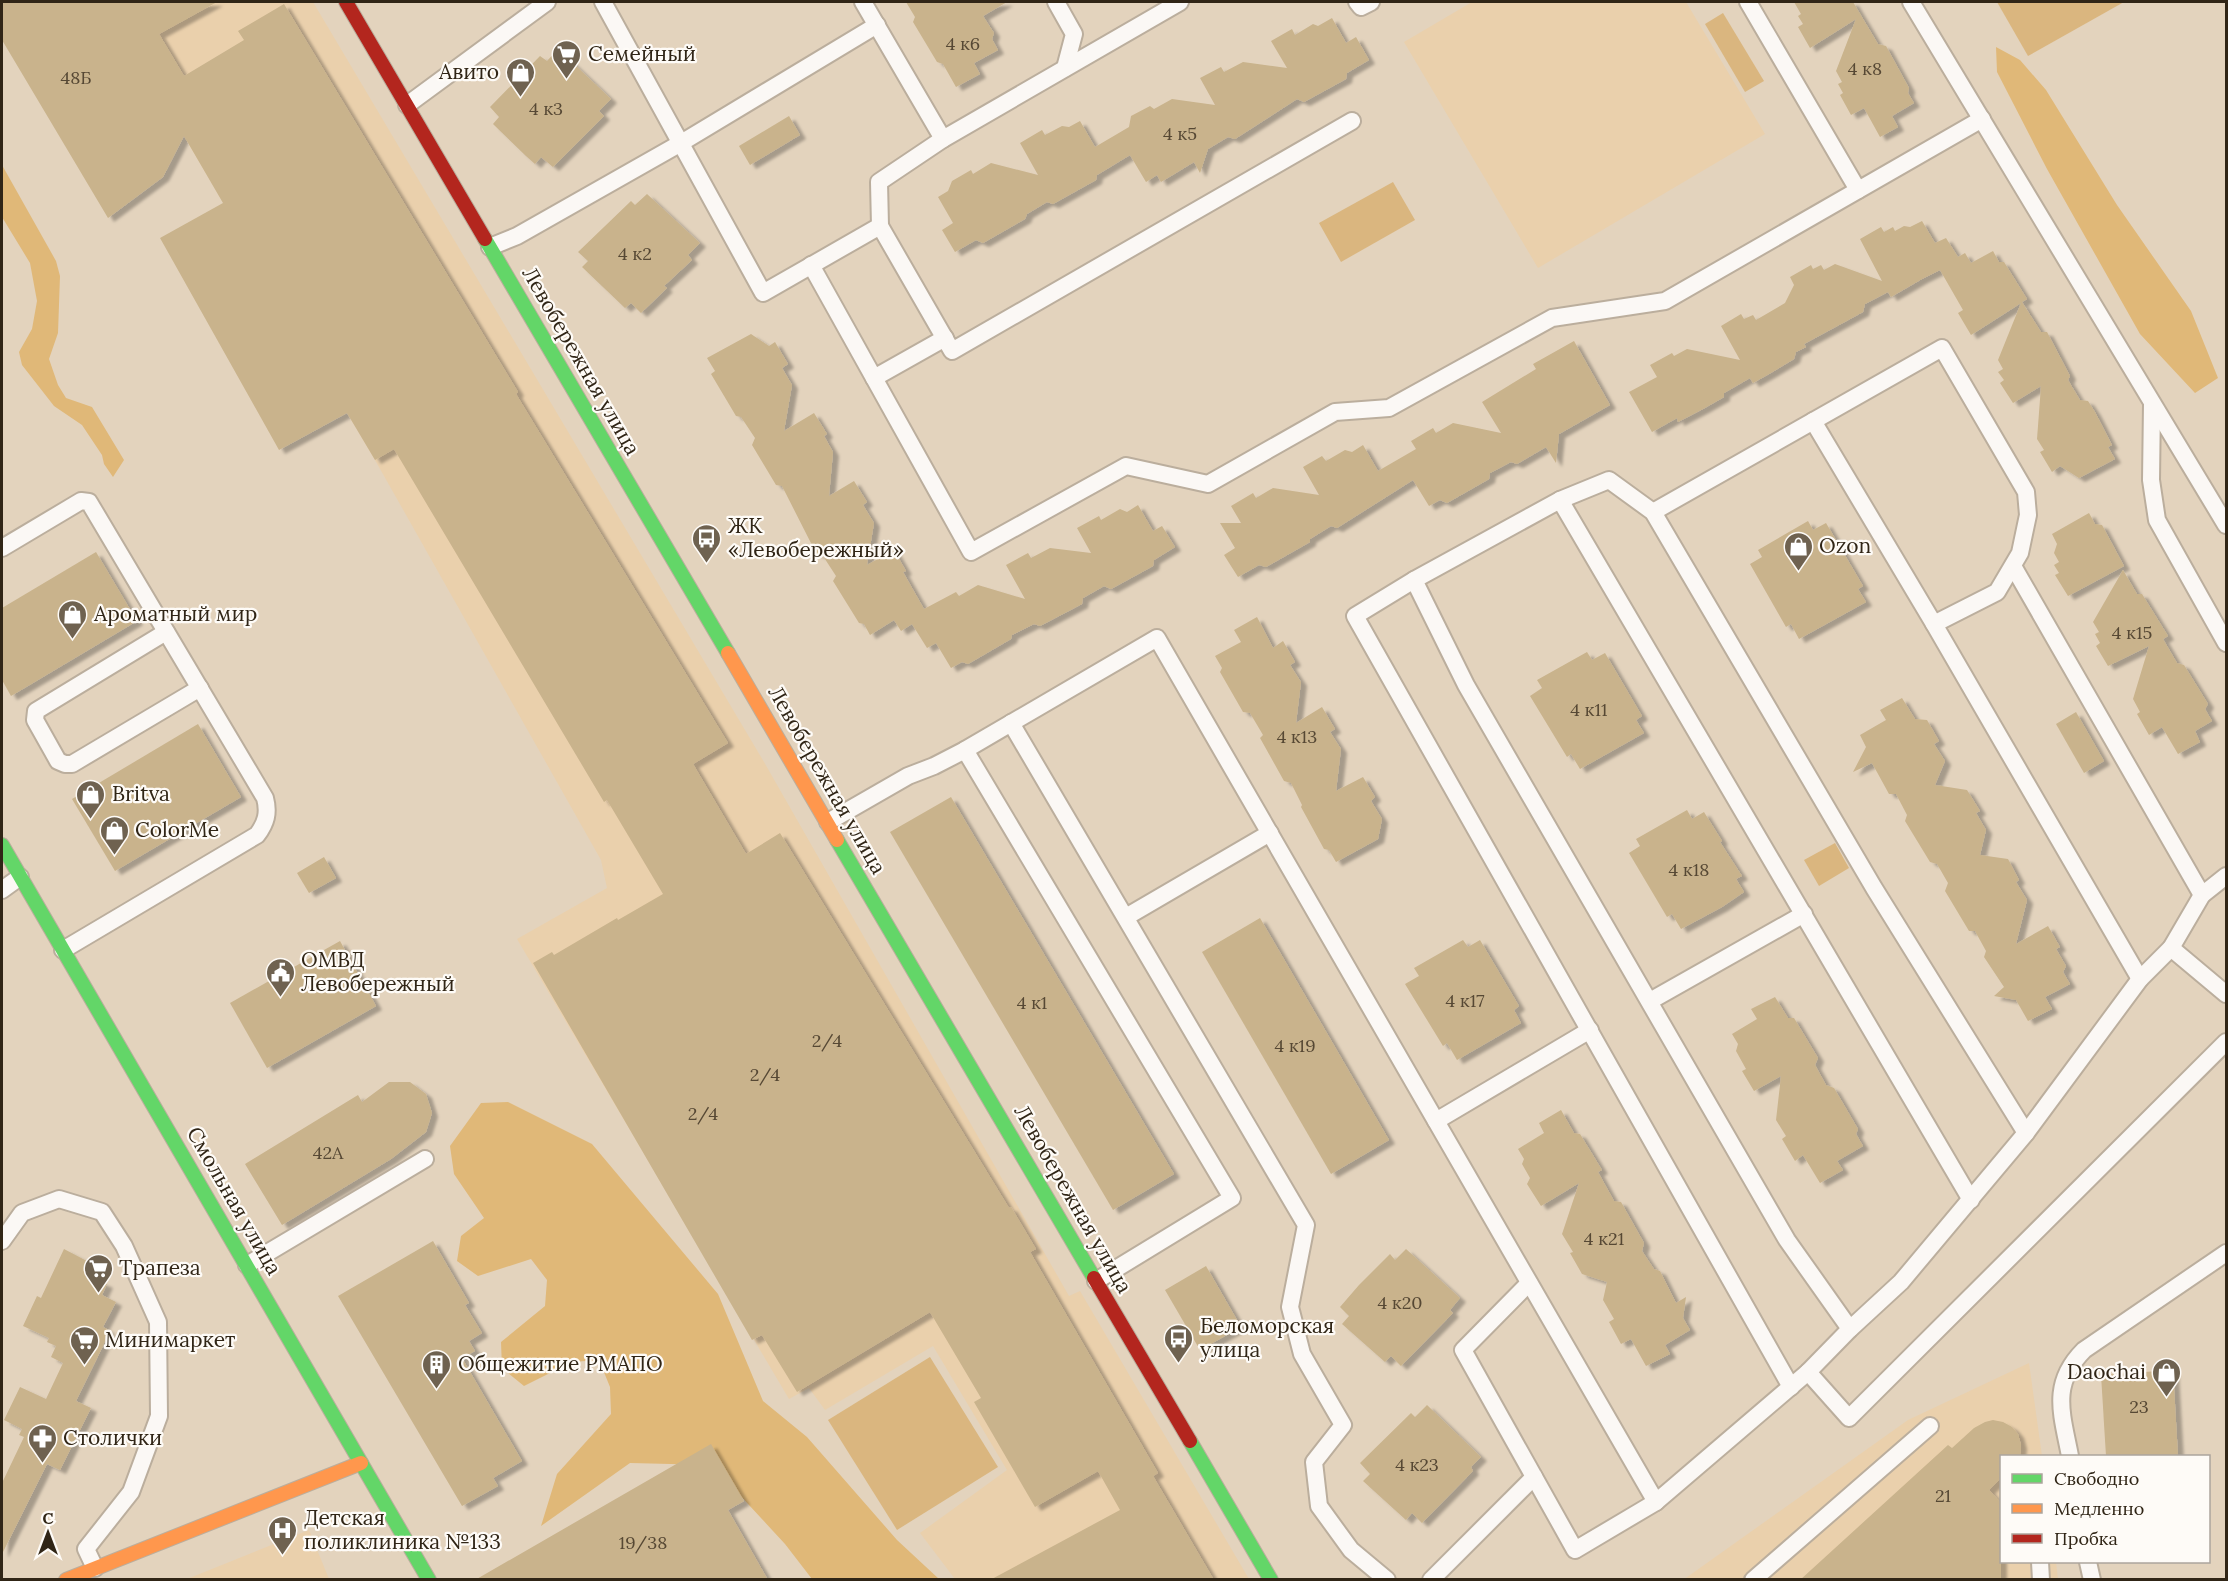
<svg xmlns="http://www.w3.org/2000/svg" width="2228" height="1581" viewBox="0 0 2228 1581" font-family="Lora,serif">
<style>
.built{fill:#ead0ac}
.green{fill:#dab67f}
.forest{fill:#e0b878}
.building{fill:#c9b38c;filter:url(#shadow)}
.lines{fill:none;stroke-linecap:round;stroke-linejoin:round}
.lane-casing{stroke:#bbae9d;stroke-width:20}
.fast-casing{stroke:#bbae9d;stroke-width:16}
.slow-casing{stroke:#bbae9d;stroke-width:16}
.jam-casing{stroke:#bbae9d;stroke-width:16}
.lane{stroke:#fbf8f5;stroke-width:16}
.fast{stroke:#63d668;stroke-width:14}
.slow{stroke:#ff974d;stroke-width:14}
.jam{stroke:#b3261e;stroke-width:14}
.labels{text-anchor:middle;stroke-width:4.5;stroke-linejoin:round;paint-order:stroke}
.number-label{font-size:18px;fill:#564834}
.poi-label{font-size:21px;fill:#302516;stroke:#fefbf7;text-anchor:start}
.street-label{font-size:21px;fill:#302516;stroke:#fefbf7}
</style>
<defs>
<filter id="shadow"><feDropShadow dx="6" dy="4" stdDeviation="1.5" flood-color="#0004"/></filter>
</defs>
<rect width="100%" height="100%" fill="#e3d3bd"/>
<!-- built -->
<g class="built">
<polygon points="105,2 313,2 764,762 1069,1296 1080,1291 1249,1579 955,1579 920,1533 1007,1470 933,1346 825,1410 809,1388 789,1399 517,939 607,888 601,860 375,460"/>
<polygon points="1472,2 1686,2 1765,134 1538,268 1404,42"/>
<polygon points="2029,1363 2042,1456 2002,1456 2002,1562 2056,1562 2058,1579 1683,1580 1908,1420"/>
<polygon points="309,1530 329,1579 187,1579"/>
</g>
<!-- green -->
<g class="green">
<polygon points="1997,2 2124,2 2028,56"/>
<polygon points="1723,13 1764,81 1745,92 1705,24"/>
<polygon points="1393,182 1415,220 1341,262 1319,223"/>
<polygon points="1835,843 1849,868 1819,886 1804,860"/>
<polygon points="930,1357 998,1467 897,1530 828,1420"/>
</g>
<!-- forest -->
<g class="forest">
<polygon points="1996,47 2020,60 2046,90 2117,205 2191,311 2218,378 2195,393 2140,334 2047,169 1997,72"/>
<polygon points="2,165 56,261 60,276 58,333 49,359 58,385 66,398 92,407 124,460 113,477 104,464 102,455 82,425 54,406 22,365 19,352 32,329 37,301 30,263 2,217"/>
<polygon points="508,1102 592,1144 718,1294 763,1401 807,1437 897,1540 939,1579 812,1579 785,1544 712,1465 630,1463 541,1526 557,1474 611,1414 610,1387 599,1360 572,1362 524,1386 502,1368 501,1342 545,1306 547,1280 531,1259 478,1276 457,1261 461,1236 484,1218 454,1174 450,1146 481,1103"/>
</g>
<!-- building -->
<g class="building">
<polygon points="2,2 217,2 159,34 184,76 244,40 238,31 284,4 518,392 516,394 728,743 693,764 746,854 780,833 1009,1208 1011,1207 1036,1249 1030,1252 1158,1473 1153,1476 1214,1580 990,1580 1120,1510 1098,1471 1035,1507 974,1402 981,1398 930,1312 797,1392 762,1335 752,1340 533,963 552,952 554,955 617,918 618,920 663,894 607,800 604,802 394,449 375,460 347,413 279,450 160,238 223,203 184,136 163,177 108,218 2,40"/>
<polygon points="906,2 1007,2 983,16 994,33 992,39 998,50 974,63 980,74 956,87 943,64 937,62 913,22 915,17"/>
<polygon points="1794,2 1853,2 1878,44 1886,46 1909,88 1908,93 1914,103 1892,116 1898,127 1880,137 1864,108 1851,115 1840,95 1843,93 1838,84 1842,82 1836,71 1856,19 1810,48 1798,27 1803,24 1798,16 1801,14"/>
<polygon points="1332,18 1346,43 1356,37 1369,60 1347,73 1346,79 1304,102 1297,99 1235,139 1228,137 1208,149 1200,173 1194,162 1161,182 1157,175 1146,182 1130,155 1097,175 1096,180 1053,204 1047,202 1027,214 1025,219 983,243 976,240 955,252 942,230 953,223 938,197 948,191 952,181 971,170 973,174 991,163 1038,175 1020,143 1042,130 1045,135 1062,126 1069,127 1080,121 1095,147 1129,127 1131,116 1150,106 1154,109 1172,99 1215,105 1200,78 1221,67 1224,72 1243,62 1287,68 1271,41 1292,29 1295,35 1313,24 1318,26"/>
<polygon points="558,49 611,99 599,111 604,116 553,167 541,157 535,164 526,156 493,124 499,117 490,107 540,56 547,61"/>
<polygon points="789,116 800,135 750,165 739,146"/>
<polygon points="647,194 700,243 688,255 692,260 664,286 667,288 641,313 631,303 625,308 582,267 588,261 578,252 631,201 635,205"/>
<polygon points="1922,221 1935,243 1946,238 1958,257 1965,253 1971,263 1993,251 1999,262 2004,262 2027,299 2022,302 2041,332 2047,332 2070,376 2068,380 2080,400 2088,401 2095,412 2112,445 2108,447 2115,459 2079,478 2060,466 2052,472 2040,452 2044,450 2037,439 2041,386 2013,403 2000,383 2004,380 1998,372 2003,369 1998,360 2021,303 1971,335 1958,313 1963,310 1940,270 1922,279 1891,297 1888,292 1865,304 1863,312 1804,344 1806,347 1796,352 1794,359 1769,374 1753,383 1750,378 1724,393 1724,397 1703,409 1678,422 1677,418 1652,432 1629,392 1657,377 1650,365 1672,353 1674,356 1687,349 1740,360 1721,326 1741,314 1744,319 1753,315 1756,320 1785,303 1794,285 1790,277 1811,265 1813,269 1821,265 1824,270 1835,264 1882,281 1860,239 1881,227 1884,232 1893,227 1895,231 1904,226 1910,227"/>
<polygon points="751,334 769,346 775,342 788,364 782,368 792,385 784,431 814,413 827,434 824,436 833,452 829,496 854,481 867,502 863,505 874,523 867,565 894,550 906,571 903,572 924,609 956,592 959,596 978,585 1025,599 1006,565 1028,553 1031,558 1050,548 1091,553 1077,528 1099,516 1101,520 1120,509 1127,512 1138,505 1153,531 1162,526 1175,547 1154,560 1153,566 1111,589 1104,586 1083,598 1082,604 1040,626 1034,624 1012,635 1011,639 968,664 962,662 951,668 936,643 927,648 912,624 901,631 894,620 870,635 864,624 859,623 833,581 836,576 823,556 816,553 782,486 776,485 752,445 755,438 741,417 736,416 711,374 715,371 707,358"/>
<polygon points="1574,341 1610,405 1559,434 1556,463 1546,447 1517,464 1511,462 1490,473 1489,479 1447,503 1440,500 1429,506 1413,480 1337,528 1331,526 1310,539 1310,542 1266,567 1259,565 1238,577 1224,555 1235,548 1220,523 1241,523 1231,506 1253,493 1256,498 1273,488 1319,495 1303,467 1322,456 1326,461 1345,450 1352,452 1363,445 1378,471 1416,449 1411,441 1433,428 1436,433 1453,423 1501,433 1482,402 1536,369 1533,364"/>
<polygon points="2089,513 2095,524 2102,525 2124,566 2068,596 2055,575 2059,573 2054,565 2059,562 2054,553 2057,544 2052,534"/>
<polygon points="1808,521 1813,530 1826,523 1863,586 1858,589 1866,602 1799,639 1791,624 1786,627 1750,564 1762,557 1758,550"/>
<polygon points="96,552 137,621 11,696 2,680 2,608"/>
<polygon points="2123,570 2137,594 2142,594 2168,636 2163,639 2177,663 2184,665 2208,704 2205,709 2212,721 2195,731 2200,742 2178,754 2162,727 2149,735 2137,714 2140,712 2133,699 2149,646 2108,666 2096,646 2100,643 2095,634 2099,632 2093,622"/>
<polygon points="1257,617 1273,648 1283,641 1295,662 1290,665 1301,682 1296,723 1322,707 1335,729 1330,732 1341,749 1336,791 1363,777 1375,797 1371,801 1382,819 1378,839 1336,862 1329,850 1324,849 1301,807 1302,805 1291,783 1284,781 1260,738 1263,735 1250,713 1243,712 1220,672 1222,668 1215,656 1241,642 1234,630"/>
<polygon points="1587,652 1592,660 1605,653 1642,716 1636,720 1644,733 1580,769 1571,754 1567,757 1530,696 1542,688 1537,680"/>
<polygon points="1902,698 1915,719 1927,720 1939,741 1934,744 1945,761 1935,785 1967,790 1980,811 1976,813 1986,830 1980,855 2008,859 2019,880 2016,882 2027,900 2016,944 2048,926 2060,947 2056,949 2066,966 2063,972 2070,984 2045,997 2052,1009 2028,1021 2016,1000 1994,996 2004,987 1984,957 1986,951 1975,931 1969,931 1945,891 1948,883 1937,864 1930,862 1905,821 1907,815 1896,794 1889,794 1872,763 1853,772 1866,747 1860,735 1886,720 1880,710"/>
<polygon points="2076,712 2104,761 2084,773 2056,724"/>
<polygon points="198,724 241,797 115,871 72,799"/>
<polygon points="951,797 1174,1174 1113,1210 890,832"/>
<polygon points="1687,810 1692,819 1704,812 1722,841 1720,842 1742,876 1736,879 1744,892 1722,907 1681,929 1672,914 1667,917 1629,853 1640,846 1636,839"/>
<polygon points="324,857 336,878 309,893 297,873"/>
<polygon points="1260,918 1389,1140 1331,1174 1202,952"/>
<polygon points="1463,940 1468,947 1480,940 1519,1006 1514,1010 1521,1023 1457,1060 1447,1043 1443,1046 1405,984 1419,976 1414,968"/>
<polygon points="340,941 376,1006 267,1068 230,1003"/>
<polygon points="1775,997 1788,1018 1794,1018 1818,1058 1815,1065 1826,1085 1834,1088 1858,1129 1856,1134 1863,1146 1837,1161 1843,1170 1820,1183 1803,1155 1795,1161 1782,1139 1786,1136 1776,1120 1781,1076 1754,1091 1742,1071 1746,1069 1736,1051 1738,1044 1732,1034 1757,1019 1751,1009"/>
<polygon points="389,1082 410,1082 426,1094 432,1113 426,1132 391,1159 282,1225 245,1164 358,1095 362,1102"/>
<polygon points="1561,1110 1574,1133 1580,1134 1602,1170 1598,1172 1614,1201 1621,1202 1644,1243 1642,1251 1654,1269 1660,1271 1676,1303 1686,1297 1683,1318 1690,1330 1665,1345 1670,1354 1646,1366 1631,1339 1621,1344 1609,1322 1614,1319 1603,1300 1607,1282 1582,1274 1570,1253 1573,1252 1562,1234 1579,1183 1541,1206 1527,1184 1530,1178 1522,1164 1524,1159 1518,1149 1544,1133 1539,1123"/>
<polygon points="433,1241 469,1303 465,1305 482,1333 469,1341 475,1351 462,1358 522,1461 493,1478 498,1486 462,1506 338,1296"/>
<polygon points="64,1249 102,1269 97,1280 107,1284 102,1295 116,1302 103,1327 109,1330 103,1346 76,1401 91,1408 60,1470 47,1464 2,1554 2,1483 24,1437 19,1435 22,1429 4,1420 20,1387 46,1399 63,1363 51,1357 56,1346 47,1342 49,1338 23,1326 37,1296 41,1298"/>
<polygon points="1406,1249 1460,1298 1450,1310 1453,1313 1401,1366 1391,1356 1385,1362 1342,1324 1349,1316 1340,1307 1359,1285 1390,1254 1395,1260"/>
<polygon points="1206,1266 1241,1327 1200,1350 1165,1290"/>
<polygon points="2173,1370 2178,1456 2106,1456 2101,1375"/>
<polygon points="1427,1405 1481,1457 1471,1467 1473,1471 1422,1523 1412,1513 1406,1520 1363,1481 1370,1474 1360,1463 1411,1413 1415,1417"/>
<polygon points="1993,1420 2003,1422 2012,1427 2018,1434 2021,1445 2020,1456 2001,1456 2001,1478 1989,1490 2001,1503 2001,1580 1800,1580 1948,1445 1952,1448 1974,1428 1985,1422"/>
<polygon points="711,1444 744,1501 728,1510 768,1580 475,1580"/>
</g>
<g class="lines">
<defs>
<g id="lane">
<polyline points="603,2 763,293 880,226 879,182 943,139 1180,2"/>
<polyline points="863,2 943,139"/>
<polyline points="1056,2 1074,34 1065,68"/>
<polyline points="1357,2 1361,7 1371,2"/>
<polyline points="1748,2 1858,190"/>
<polyline points="1911,2 2226,525"/>
<polyline points="407,105 547,2"/>
<polyline points="880,226 952,351 1352,121"/>
<polyline points="490,247 517,236 681,143 877,25"/>
<polyline points="811,265 971,552 1126,466 1208,484 1335,412 1389,408 1552,318 1665,301 1982,119"/>
<polyline points="874,378 945,338"/>
<polyline points="2152,404 2151,480 2157,520 2226,643"/>
<polyline points="1813,421 1934,624 2140,979"/>
<polyline points="1560,500 1971,1200"/>
<polyline points="1653,512 1942,348 2026,492 2028,515 2020,553 1997,592 1934,624"/>
<path d="M2 548 81 501 89 502 265 798C269 813 266 823 257 835L63 950"/>
<polyline points="2013,566 2202,895 2226,876"/>
<polyline points="1414,580 1355,616 1791,1387"/>
<polyline points="166,632 36,711 35,720 58,761 65,764 72,764 200,688"/>
<polyline points="1011,723 1306,1225 1290,1307 1302,1354 1343,1425 1314,1462 1319,1506 1351,1550 1387,1580"/>
<polyline points="965,750 1157,638 1656,1502"/>
<polyline points="828,822 908,776 934,766 965,750 1232,1198 1096,1281"/>
<polyline points="2,890 20,877"/>
<polyline points="1126,917 1270,833"/>
<polyline points="2171,948 2226,994"/>
<polyline points="1650,1001 1804,914"/>
<polyline points="1436,1121 1590,1030"/>
<polyline points="2,1241 22,1213 59,1199 102,1212 124,1246 158,1322 159,1416 131,1492 86,1549 95,1568"/>
<polyline points="247,1265 425,1159"/>
<polyline points="1529,1283 1463,1350 1575,1550 1656,1502 1808,1372 1850,1329 1901,1282 2026,1133 2140,979 2171,948 2202,895"/>
<polyline points="1850,1329 1787,1240 1466,685 1414,580 1560,500 1609,480 1653,512 1874,888 2026,1133"/>
<polyline points="1808,1372 1849,1418 2226,1042"/>
<path d="M2070 1456C2062 1414 2050 1384 2084 1350L2226 1253"/>
<polyline points="2040,1562 2041,1580"/>
<polyline points="2088,1562 2092,1580"/>
<polyline points="1431,1580 1534,1477"/>
<polyline points="1753,1580 1930,1426"/>
</g>
<g id="fast">
<polyline points="485,239 728,653"/>
<polyline points="837,840 1094,1278"/>
<polyline points="2,845 429,1580"/>
<polyline points="1190,1441 1271,1580"/>
</g>
<g id="slow">
<polyline points="728,653 837,840"/>
<polyline points="66,1580 361,1463"/>
</g>
<g id="jam">
<polyline points="346,2 485,239"/>
<polyline points="1094,1278 1190,1441"/>
</g>
</defs>
<!-- lane casing -->
<use href="#lane" class="lane-casing"/>
<!-- fast casing -->
<use href="#fast" class="fast-casing"/>
<!-- slow casing -->
<use href="#slow" class="slow-casing"/>
<!-- jam casing -->
<use href="#jam" class="jam-casing"/>
<!-- lane -->
<use href="#lane" class="lane"/>
<!-- fast -->
<use href="#fast" class="fast"/>
<!-- slow -->
<use href="#slow" class="slow"/>
<!-- jam -->
<use href="#jam" class="jam"/>
</g>
<!-- icons -->
<defs>
<symbol id="supermarket-pin" viewBox="-11 -11 22 30"><path d="M0 17L-7.5 6A9.5 9.5 0 1 1 7.5 6Z" fill="#6f6250" stroke="#fefbf7"/><path d="M-6-5.5h2.5l.6 2H6L4.5 2H-2.5L-4.4-4H-6ZM-1.5 3.2a1.3 1.3 0 1 0 .1 0ZM3 3.2a1.3 1.3 0 1 0 .1 0Z" fill="#fff"/></symbol>
<symbol id="shop-pin" viewBox="-11 -11 22 30"><path d="M0 17L-7.5 6A9.5 9.5 0 1 1 7.5 6Z" fill="#6f6250" stroke="#fefbf7"/><path d="M-5-2.5h2.3a2.7 3.5 0 0 1 5.4 0H5L5.5 6h-11ZM-1.5-2.5h3a1.5 2.3 0 0 0-3 0Z" fill="#fff"/></symbol>
<symbol id="bus-pin" viewBox="-11 -11 22 30"><path d="M0 17L-7.5 6A9.5 9.5 0 1 1 7.5 6Z" fill="#6f6250" stroke="#fefbf7"/><path d="M-5-6H5V4H4V6H2V4H-2V6H-4V4H-5ZM-3.5-4V0h7V-4ZM-3.5 1.2v1.5H-2V1.2ZM2 1.2v1.5H3.5V1.2Z" fill="#fff"/></symbol>
<symbol id="civic-pin" viewBox="-11 -11 22 30"><path d="M0 17L-7.5 6A9.5 9.5 0 1 1 7.5 6Z" fill="#6f6250" stroke="#fefbf7"/><path d="M-.6-6.5H3V-4.5H.6V-3L4-1V1h2V6H-6V1h2V-1L-.6-3ZM-1.2 2.5V6h2.4V2.5Z" fill="#fff"/></symbol>
<symbol id="building-pin" viewBox="-11 -11 22 30"><path d="M0 17L-7.5 6A9.5 9.5 0 1 1 7.5 6Z" fill="#6f6250" stroke="#fefbf7"/><path d="M-4-6H4V6H1V3H-1V6H-4ZM-2.5-4.3h1.7v1.8h-1.7ZM.8-4.3h1.7v1.8H.8ZM-2.5-1h1.7V.8h-1.7ZM.8-1h1.7V.8H.8Z" fill="#fff"/></symbol>
<symbol id="pharmacy-pin" viewBox="-11 -11 22 30"><path d="M0 17L-7.5 6A9.5 9.5 0 1 1 7.5 6Z" fill="#6f6250" stroke="#fefbf7"/><path d="M-2-6h4v4h4v4h-4v4h-4v-4h-4v-4h4Z" fill="#fff"/></symbol>
<symbol id="hospital-pin" viewBox="-11 -11 22 30"><path d="M0 17L-7.5 6A9.5 9.5 0 1 1 7.5 6Z" fill="#6f6250" stroke="#fefbf7"/><path d="M-5-5h3v3.5h4V-5h3V5h-3V1.5h-4V5h-3Z" fill="#fff"/></symbol>
</defs>
<g fill-rule="evenodd">
<use href="#supermarket-pin" x="550" y="38" width="33" height="45"/>
<use href="#shop-pin" x="504" y="56" width="33" height="45"/>
<use href="#bus-pin" x="690" y="522" width="33" height="45"/>
<use href="#shop-pin" x="1782" y="530" width="33" height="45"/>
<use href="#shop-pin" x="56" y="598" width="33" height="45"/>
<use href="#shop-pin" x="74" y="778" width="33" height="45"/>
<use href="#shop-pin" x="98" y="814" width="33" height="45"/>
<use href="#civic-pin" x="264" y="956" width="33" height="45"/>
<use href="#supermarket-pin" x="82" y="1252" width="33" height="45"/>
<use href="#bus-pin" x="1162" y="1322" width="33" height="45"/>
<use href="#supermarket-pin" x="68" y="1324" width="33" height="45"/>
<use href="#building-pin" x="420" y="1348" width="33" height="45"/>
<use href="#shop-pin" x="2150" y="1356" width="33" height="45"/>
<use href="#pharmacy-pin" x="26" y="1422" width="33" height="45"/>
<use href="#hospital-pin" x="266" y="1514" width="33" height="45"/>
</g>
<g class="labels">
<!-- number labels -->
<g class="number-label">
<text x="963" y="50">4 к6</text>
<text x="1865" y="75">4 к8</text>
<text x="76" y="84">48Б</text>
<text x="546" y="115">4 к3</text>
<text x="1180" y="140">4 к5</text>
<text x="635" y="260">4 к2</text>
<text x="2132" y="639">4 к15</text>
<text x="1589" y="716">4 к11</text>
<text x="1297" y="743">4 к13</text>
<text x="1689" y="876">4 к18</text>
<text x="1465" y="1007">4 к17</text>
<text x="1032" y="1009">4 к1</text>
<text x="827" y="1047">2/4</text>
<text x="1295" y="1052">4 к19</text>
<text x="765" y="1081">2/4</text>
<text x="703" y="1120">2/4</text>
<text x="328" y="1159">42А</text>
<text x="1604" y="1245">4 к21</text>
<text x="1400" y="1309">4 к20</text>
<text x="2139" y="1413">23</text>
<text x="1417" y="1471">4 к23</text>
<text x="1943" y="1502">21</text>
<text x="643" y="1549">19/38</text>
</g>
<!-- poi labels -->
<g class="poi-label">
<text x="588" y="61">Семейный</text>
<text x="499" y="79" text-anchor="end">Авито</text>
<text x="728" y="533">ЖК<tspan x="728" dy="24">«Левобережный»</tspan></text>
<text x="1819" y="553">Ozon</text>
<text x="94" y="621">Ароматный мир</text>
<text x="112" y="801">Britva</text>
<text x="135" y="837">ColorMe</text>
<text x="301" y="967">ОМВД<tspan x="301" dy="24">Левобережный</tspan></text>
<text x="119" y="1275">Трапеза</text>
<text x="1200" y="1333">Беломорская<tspan x="1200" dy="24">улица</tspan></text>
<text x="105" y="1347">Минимаркет</text>
<text x="458" y="1371">Общежитие РМАПО</text>
<text x="2146" y="1379" text-anchor="end">Daochai</text>
<text x="63" y="1445">Столички</text>
<text x="304" y="1525">Детская<tspan x="304" dy="24">поликлиника №133</tspan></text>
</g>
<!-- street labels -->
<g class="street-label">
<text transform="translate(581 361) rotate(60)" y="7">Левобережная улица</text>
<text transform="translate(827 780) rotate(60)" y="7">Левобережная улица</text>
<text transform="translate(1073 1199) rotate(60)" y="7">Левобережная улица</text>
<text transform="translate(234 1201) rotate(60)" y="7">Смольная улица</text>
</g>
</g>
<!-- border -->
<rect width="2228" height="1581" fill="none" stroke="#302516" stroke-width="6"/>
<!-- legend -->
<rect x="2000" y="1455" width="210" height="108" fill="#fefbf7" stroke="#aca59d" stroke-width="1.5"/>
<rect x="2012" y="1474" width="30" height="9" fill="#63d668" stroke="#aca59d" stroke-width="1.5"/>
<text x="2054" y="1485" font-size="18" fill="#302516">Свободно</text>
<rect x="2012" y="1504" width="30" height="9" fill="#ff974d" stroke="#aca59d" stroke-width="1.5"/>
<text x="2054" y="1515" font-size="18" fill="#302516">Медленно</text>
<rect x="2012" y="1534" width="30" height="9" fill="#b3261e" stroke="#aca59d" stroke-width="1.5"/>
<text x="2054" y="1545" font-size="18" fill="#302516">Пробка</text>
<!-- north arrow -->
<g transform="translate(48 1533)" stroke="#fefbf7" stroke-width="4.5" paint-order="stroke">
<path d="M0-4.5L10 22L0 15L-10 22Z" fill="#302516"/>
<text y="-9" font-size="16" font-weight="bold" text-anchor="middle" fill="#302516">С</text>
</g>
</svg>
